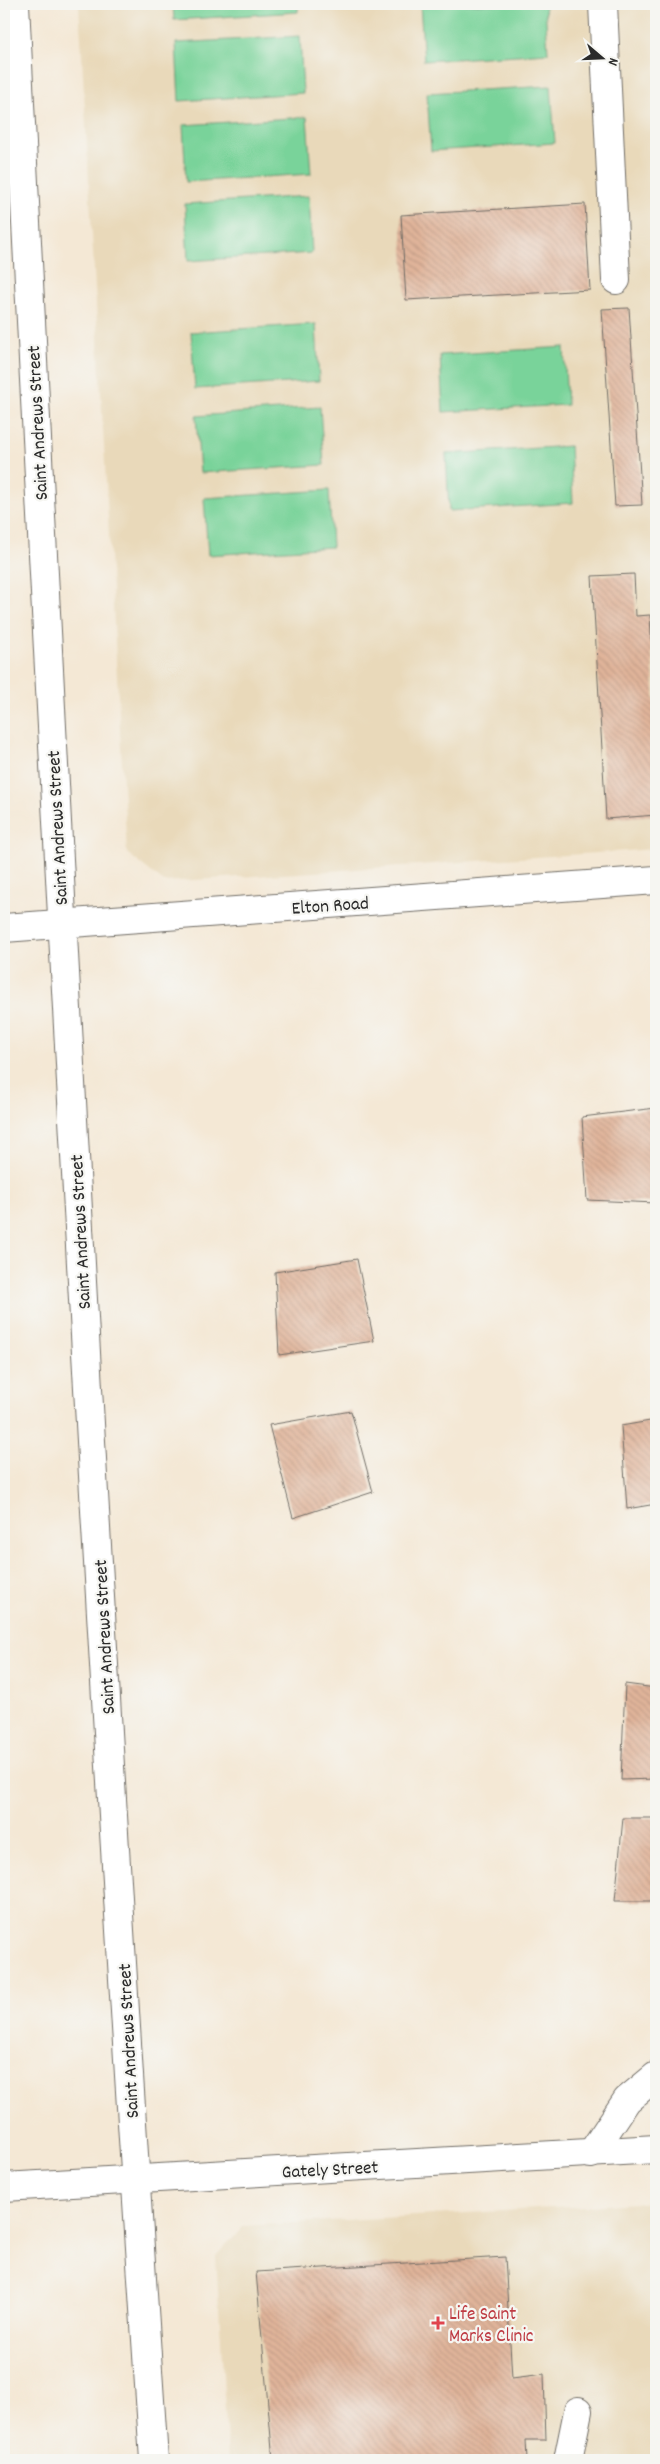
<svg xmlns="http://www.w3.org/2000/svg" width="660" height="2464" viewBox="0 0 660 2464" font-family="Dekko,sans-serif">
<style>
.built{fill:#e9d9ba}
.pitch{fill:#79d39a;stroke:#527f62}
.building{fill:url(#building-back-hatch)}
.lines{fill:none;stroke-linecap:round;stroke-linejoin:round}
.minor-casing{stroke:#716d66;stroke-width:30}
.minor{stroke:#fff;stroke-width:28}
.health-dot{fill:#e0444e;stroke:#f6f6f2;stroke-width:2}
.labels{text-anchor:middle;stroke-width:4.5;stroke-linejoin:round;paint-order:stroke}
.street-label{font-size:19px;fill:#2b2b2b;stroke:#f6f6f2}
.health-label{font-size:19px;fill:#be3a42;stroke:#f6f6f2;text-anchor:start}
</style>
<defs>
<pattern id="building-back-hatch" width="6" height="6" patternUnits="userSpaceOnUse" patternTransform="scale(1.25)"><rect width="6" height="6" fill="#e0b49a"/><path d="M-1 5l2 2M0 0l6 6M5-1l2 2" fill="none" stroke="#c09b85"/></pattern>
</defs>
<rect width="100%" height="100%" fill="#f6f6f2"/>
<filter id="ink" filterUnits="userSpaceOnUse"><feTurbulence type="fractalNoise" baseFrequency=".02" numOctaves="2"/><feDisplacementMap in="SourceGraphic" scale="10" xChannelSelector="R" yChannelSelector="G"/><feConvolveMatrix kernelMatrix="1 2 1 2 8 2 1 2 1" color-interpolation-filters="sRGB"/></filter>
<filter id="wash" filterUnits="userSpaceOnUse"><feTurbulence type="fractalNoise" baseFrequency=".0096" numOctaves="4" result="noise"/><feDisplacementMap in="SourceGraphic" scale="20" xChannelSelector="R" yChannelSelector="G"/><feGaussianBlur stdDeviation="1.12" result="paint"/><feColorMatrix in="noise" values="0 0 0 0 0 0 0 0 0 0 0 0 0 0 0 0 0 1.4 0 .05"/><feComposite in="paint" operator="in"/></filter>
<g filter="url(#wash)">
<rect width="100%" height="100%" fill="#f4e8d5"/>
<!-- built -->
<g class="built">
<polygon points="79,4 656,4 656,849 164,882 127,853"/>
<polygon points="656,2202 656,2460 228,2460 216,2256 243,2226"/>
</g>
<!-- pitch -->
<g class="pitch">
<polygon points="173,4 298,4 298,12 174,20"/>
<polygon points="420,4 545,4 548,53 424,61"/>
<polygon points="300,36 303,93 179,101 176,43"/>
<polygon points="551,86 555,143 431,151 427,93"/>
<polygon points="307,117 311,174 186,182 183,125"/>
<polygon points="309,196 312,253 188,261 185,204"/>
<polygon points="316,324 319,381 195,389 191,332"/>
<polygon points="564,347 567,405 443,412 440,355"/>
<polygon points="320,407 324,465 200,473 196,416"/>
<polygon points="570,446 573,503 449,511 446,454"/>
<polygon points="329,490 332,547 208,555 204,498"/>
</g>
<g id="blocks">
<!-- building -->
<g class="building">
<polygon points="585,204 590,290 406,300 401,215"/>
<polygon points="629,308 642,505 615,506 602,309"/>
<polygon points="653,568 656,568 656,611 655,611"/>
<polygon points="634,574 636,616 650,615 656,727 656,815 606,819 592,576"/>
<polygon points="656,1108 656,1203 587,1200 582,1117"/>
<polygon points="357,1259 374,1341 279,1355 275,1272"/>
<polygon points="351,1411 373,1492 293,1518 269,1425"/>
<polygon points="656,1420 656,1504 627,1509 621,1426"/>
<polygon points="625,1684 656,1688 656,1779 621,1780"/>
<polygon points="623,1818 656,1818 656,1901 615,1901"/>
<polygon points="505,2257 512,2378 544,2374 546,2440 526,2440 527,2460 273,2460 256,2272"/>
</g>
</g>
</g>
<g filter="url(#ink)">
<use href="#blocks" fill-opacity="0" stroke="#716d66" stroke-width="1"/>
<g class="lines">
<defs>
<g id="minor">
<path d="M15 4C56 823 99 1642 154 2460"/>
<polyline points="603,4 616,280"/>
<polyline points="4,928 656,880"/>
<polyline points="591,2154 627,2100 656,2076"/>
<polyline points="4,2187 656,2149"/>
<polyline points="568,2460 578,2411"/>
</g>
</defs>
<!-- minor casing -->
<use href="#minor" class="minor-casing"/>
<!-- minor -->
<use href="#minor" class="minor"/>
</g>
</g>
<!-- markers -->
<path class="health-dot" d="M435.5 2315.5h5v5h5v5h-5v5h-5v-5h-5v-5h5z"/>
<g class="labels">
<!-- street labels -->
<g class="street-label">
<text transform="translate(36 423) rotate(-93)" y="7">Saint Andrews Street</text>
<text transform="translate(56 828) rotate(-93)" y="7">Saint Andrews Street</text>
<text transform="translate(330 904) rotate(-4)" y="7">Elton Road</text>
<text transform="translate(79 1232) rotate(-93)" y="7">Saint Andrews Street</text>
<text transform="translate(103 1637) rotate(-93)" y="7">Saint Andrews Street</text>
<text transform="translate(127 2041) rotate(-93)" y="7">Saint Andrews Street</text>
<text transform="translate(330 2168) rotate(-3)" y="7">Gately Street</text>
</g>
<!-- health labels -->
<g class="health-label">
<text x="449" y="2319">Life Saint<tspan x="449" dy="22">Marks Clinic</tspan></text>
</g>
</g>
<!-- margin -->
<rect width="660" height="2464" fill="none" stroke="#f6f6f2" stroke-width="20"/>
<!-- north arrow -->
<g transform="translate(602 58) rotate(109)" stroke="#f6f6f2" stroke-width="4" paint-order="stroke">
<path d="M0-4L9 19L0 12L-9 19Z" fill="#2b2b2b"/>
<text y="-8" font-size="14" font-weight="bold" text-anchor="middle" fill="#2b2b2b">N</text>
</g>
</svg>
